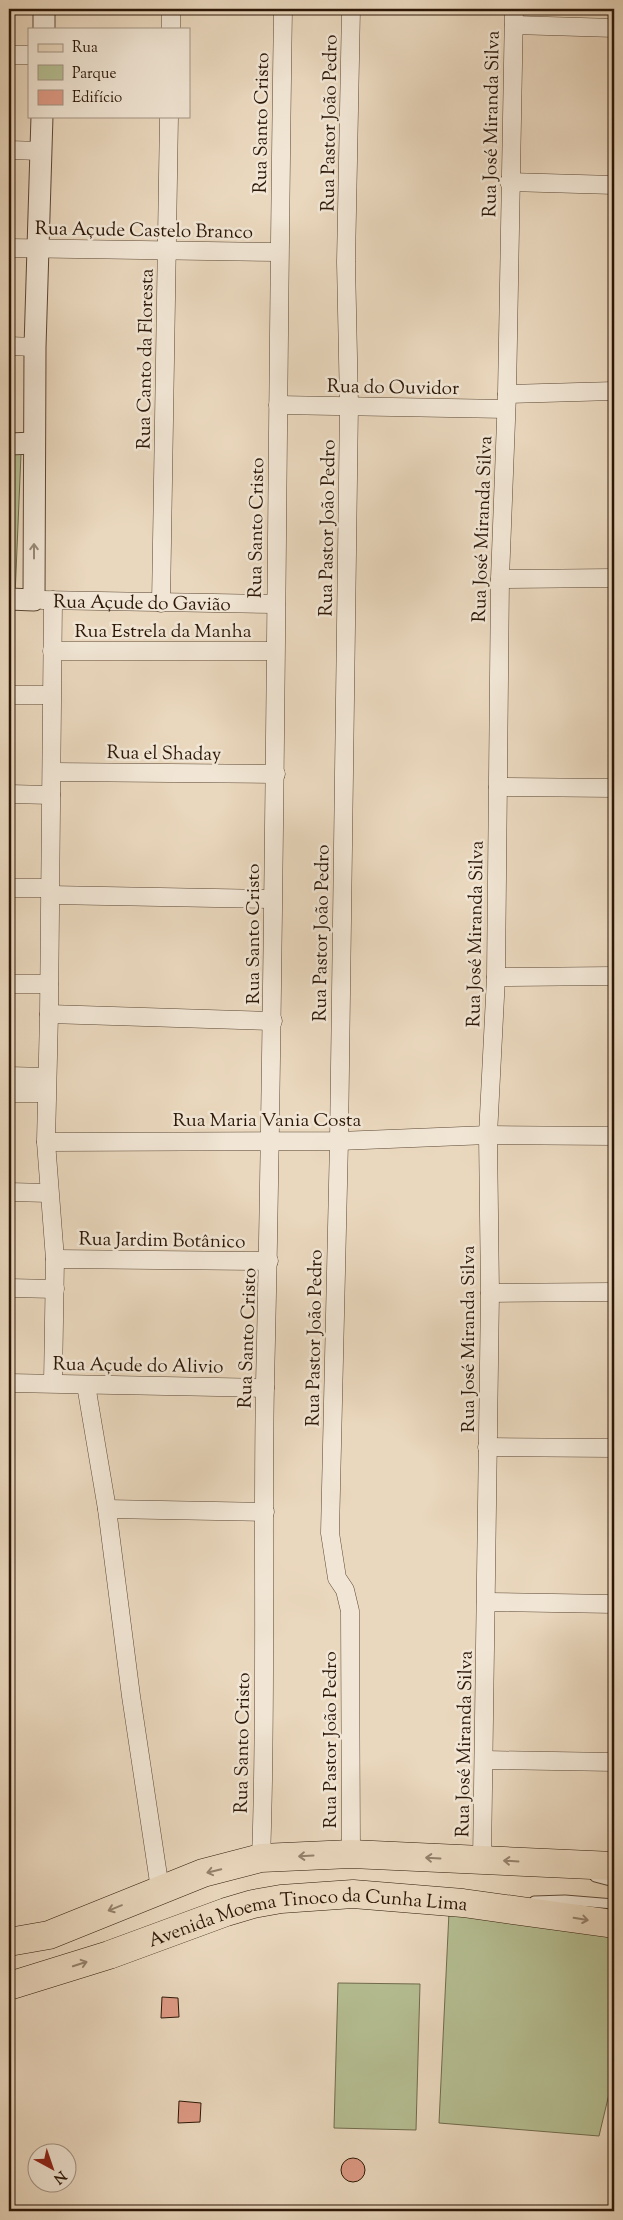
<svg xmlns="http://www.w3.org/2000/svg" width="623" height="2220" viewBox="0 0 623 2220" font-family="'Sorts Mill Goudy',serif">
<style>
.green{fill:#b5bf93;stroke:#706b4d}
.building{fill:#de9a85;stroke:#2c1707}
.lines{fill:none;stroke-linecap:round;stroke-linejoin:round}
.service-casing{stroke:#5c4735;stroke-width:11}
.minor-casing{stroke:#5c4735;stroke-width:19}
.tertiary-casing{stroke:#5c4735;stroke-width:23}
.primary-casing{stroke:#2c1707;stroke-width:29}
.service{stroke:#f1e6d5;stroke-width:9}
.minor{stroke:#f1e6d5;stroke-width:18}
.tertiary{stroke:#f1e6d5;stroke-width:21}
.primary{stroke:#ead8be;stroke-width:28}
.oneway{stroke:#988978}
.oneway2{stroke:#94816c}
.labels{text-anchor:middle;stroke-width:5;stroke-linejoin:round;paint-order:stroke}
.street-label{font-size:19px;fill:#2c1707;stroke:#f1e6d5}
</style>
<rect width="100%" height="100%" fill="#ead8be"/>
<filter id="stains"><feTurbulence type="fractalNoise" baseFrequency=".004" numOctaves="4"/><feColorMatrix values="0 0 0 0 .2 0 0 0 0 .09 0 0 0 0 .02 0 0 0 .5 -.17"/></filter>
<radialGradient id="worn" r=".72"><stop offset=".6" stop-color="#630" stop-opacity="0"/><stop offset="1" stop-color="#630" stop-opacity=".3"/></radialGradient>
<!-- green -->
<g class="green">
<polygon points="9,454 21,454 15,596 9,596"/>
<polygon points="449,1912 614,1937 614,2073 599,2136 439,2123"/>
<polygon points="338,1983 420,1984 416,2130 334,2128"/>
</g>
<!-- building -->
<g class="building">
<polygon points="162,1997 178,1998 179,2017 161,2018"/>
<polygon points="179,2101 201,2103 200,2122 178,2123"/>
<circle cx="353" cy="2170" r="12"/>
</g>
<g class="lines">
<defs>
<g id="service">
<polyline points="595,1877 614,1882"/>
<polyline points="534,1901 565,1900 614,1904"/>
</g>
<g id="minor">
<polyline points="514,25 614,28"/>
<polyline points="171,29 171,9"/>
<polyline points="9,55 29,55"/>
<polyline points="9,150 41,151"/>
<polyline points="509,182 614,185"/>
<polyline points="9,248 279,252"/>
<polyline points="9,346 35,347"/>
<polyline points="507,394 614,391"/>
<polyline points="278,405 506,409"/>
<polyline points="500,579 614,578"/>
<path id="s1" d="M42 600 276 604"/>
<polyline points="161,603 169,116"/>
<polyline points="52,651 275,651"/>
<polyline points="9,695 51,695"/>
<polyline points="53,772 276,774"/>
<polyline points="498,787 614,788"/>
<polyline points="9,794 51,795"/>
<polyline points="9,888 50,888"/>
<polyline points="50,895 272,899"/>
<polyline points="496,977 614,976"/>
<polyline points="9,984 49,984"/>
<polyline points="49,1014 273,1021"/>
<polyline points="9,1076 46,1077"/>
<polyline points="9,1093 46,1093"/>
<polyline points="46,1142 339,1141 488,1135 614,1136"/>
<polyline points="9,1192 49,1193"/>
<polyline points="55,1259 269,1261"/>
<polyline points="9,1288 55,1289"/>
<polyline points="490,1293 614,1292"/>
<polyline points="9,1383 265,1388"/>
<polyline points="53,1383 55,1259 46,1142 49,1014 53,600"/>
<polyline points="86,1385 107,1509 131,1696 160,1889"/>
<polyline points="487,1447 614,1448"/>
<polyline points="107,1509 265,1512"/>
<polyline points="486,1602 614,1604"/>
<polyline points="485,1760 614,1762"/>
<polyline points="351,1854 350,1611 345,1590 337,1578 330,1533 339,1141 349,405 346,262 351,9"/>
<path d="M261 1858C267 1701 262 1542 265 1384 276 926 276 467 283 9"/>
<polyline points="482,1860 490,1293 488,1135 496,977 500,579 507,394 514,9"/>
</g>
<g id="tertiary">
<polyline points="44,29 44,9"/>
<polyline points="9,444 34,443"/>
<polyline points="9,599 34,600 35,347 42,116"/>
</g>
<g id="primary">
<polyline points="9,1942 49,1935 203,1873 261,1858 351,1854 614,1866"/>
<path id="s2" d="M9 1986 109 1955 226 1912 253 1904 281 1899 353 1894 463 1903 614 1924"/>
</g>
</defs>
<!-- service casing -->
<use href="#service" class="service-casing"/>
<!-- minor casing -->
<use href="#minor" class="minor-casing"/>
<!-- tertiary casing -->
<use href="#tertiary" class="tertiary-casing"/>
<!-- primary casing -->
<use href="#primary" class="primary-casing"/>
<!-- service -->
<use href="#service" class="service"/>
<!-- minor -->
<use href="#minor" class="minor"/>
<!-- tertiary -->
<use href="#tertiary" class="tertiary"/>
<!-- primary -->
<use href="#primary" class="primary"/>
</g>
<!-- one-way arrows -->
<defs><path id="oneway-shaft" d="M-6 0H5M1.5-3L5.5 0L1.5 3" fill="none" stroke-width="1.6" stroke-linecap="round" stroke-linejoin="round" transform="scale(1.25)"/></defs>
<use class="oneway" href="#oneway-shaft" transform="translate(34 551) rotate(-90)"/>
<g class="oneway2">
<use href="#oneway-shaft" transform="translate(306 1856) rotate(177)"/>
<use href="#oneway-shaft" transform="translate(433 1858) rotate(-177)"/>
<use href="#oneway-shaft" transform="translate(511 1861) rotate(-177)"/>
<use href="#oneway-shaft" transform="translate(214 1871) rotate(166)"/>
<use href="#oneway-shaft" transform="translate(115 1908) rotate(158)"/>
<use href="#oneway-shaft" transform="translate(581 1919) rotate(9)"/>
<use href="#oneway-shaft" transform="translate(80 1964) rotate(-18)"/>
</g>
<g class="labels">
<!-- street labels -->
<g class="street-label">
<text transform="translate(260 123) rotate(-89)" y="7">Rua Santo Cristo</text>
<text transform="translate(328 123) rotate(-89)" y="7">Rua Pastor João Pedro</text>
<text transform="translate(490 124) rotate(-89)" y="7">Rua José Miranda Silva</text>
<text transform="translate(144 229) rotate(1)" y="7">Rua Açude Castelo Branco</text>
<text transform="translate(144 359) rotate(-89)" y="7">Rua Canto da Floresta</text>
<text transform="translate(393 386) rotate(1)" y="7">Rua do Ouvidor</text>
<text transform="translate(255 528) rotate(-89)" y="7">Rua Santo Cristo</text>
<text transform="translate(326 528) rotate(-89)" y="7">Rua Pastor João Pedro</text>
<text transform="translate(481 529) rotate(-88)" y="7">Rua José Miranda Silva</text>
<text dy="7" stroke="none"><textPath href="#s1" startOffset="100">Rua Açude do Gavião</textPath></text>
<text x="163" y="637">Rua Estrela da Manha</text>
<text transform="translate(164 752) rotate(1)" y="7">Rua el Shaday</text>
<text transform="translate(320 933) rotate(-89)" y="7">Rua Pastor João Pedro</text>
<text transform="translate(252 934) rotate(-90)" y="7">Rua Santo Cristo</text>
<text transform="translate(474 934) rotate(-89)" y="7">Rua José Miranda Silva</text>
<text x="267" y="1126">Rua Maria Vania Costa</text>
<text transform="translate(162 1239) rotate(1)" y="7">Rua Jardim Botânico</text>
<text transform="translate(246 1338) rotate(-88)" y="7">Rua Santo Cristo</text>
<text transform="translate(313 1338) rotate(-89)" y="7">Rua Pastor João Pedro</text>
<text transform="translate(467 1339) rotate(-90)" y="7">Rua José Miranda Silva</text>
<text transform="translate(138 1364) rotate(1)" y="7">Rua Açude do Alivio</text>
<text transform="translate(329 1740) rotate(-90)" y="7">Rua Pastor João Pedro</text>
<text transform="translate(241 1743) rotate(-89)" y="7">Rua Santo Cristo</text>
<text transform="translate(463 1744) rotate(-89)" y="7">Rua José Miranda Silva</text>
<text dy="7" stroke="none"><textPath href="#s2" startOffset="310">Avenida Moema Tinoco da Cunha Lima</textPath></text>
</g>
</g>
<!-- margin -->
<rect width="623" height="2220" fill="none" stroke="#ead8be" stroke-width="30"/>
<rect x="10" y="10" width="603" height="2200" fill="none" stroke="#2c1707" stroke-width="2.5"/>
<rect x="15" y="15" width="593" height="2190" fill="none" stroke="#2c1707"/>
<!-- legend -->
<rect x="28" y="28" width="162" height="90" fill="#f1e6d5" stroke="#a29383"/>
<rect x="38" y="44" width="25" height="8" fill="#ead8be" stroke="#a29383"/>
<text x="72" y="52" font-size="15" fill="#2c1707">Rua</text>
<rect x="38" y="65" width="25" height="15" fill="#b5bf93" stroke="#a29383"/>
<text x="72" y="78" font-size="15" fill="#2c1707">Parque</text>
<rect x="38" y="90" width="25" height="15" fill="#de9a85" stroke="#a29383"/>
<text x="72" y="102" font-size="15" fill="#2c1707">Edifício</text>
<!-- north arrow -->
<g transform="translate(52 2168) rotate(140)"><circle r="24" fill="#f1e6d5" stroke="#a29383"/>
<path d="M0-4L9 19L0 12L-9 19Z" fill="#8f2418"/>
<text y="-8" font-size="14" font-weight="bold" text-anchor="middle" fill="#2c1707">N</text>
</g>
<rect width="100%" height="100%" filter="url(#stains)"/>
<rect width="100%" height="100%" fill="url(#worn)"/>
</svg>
